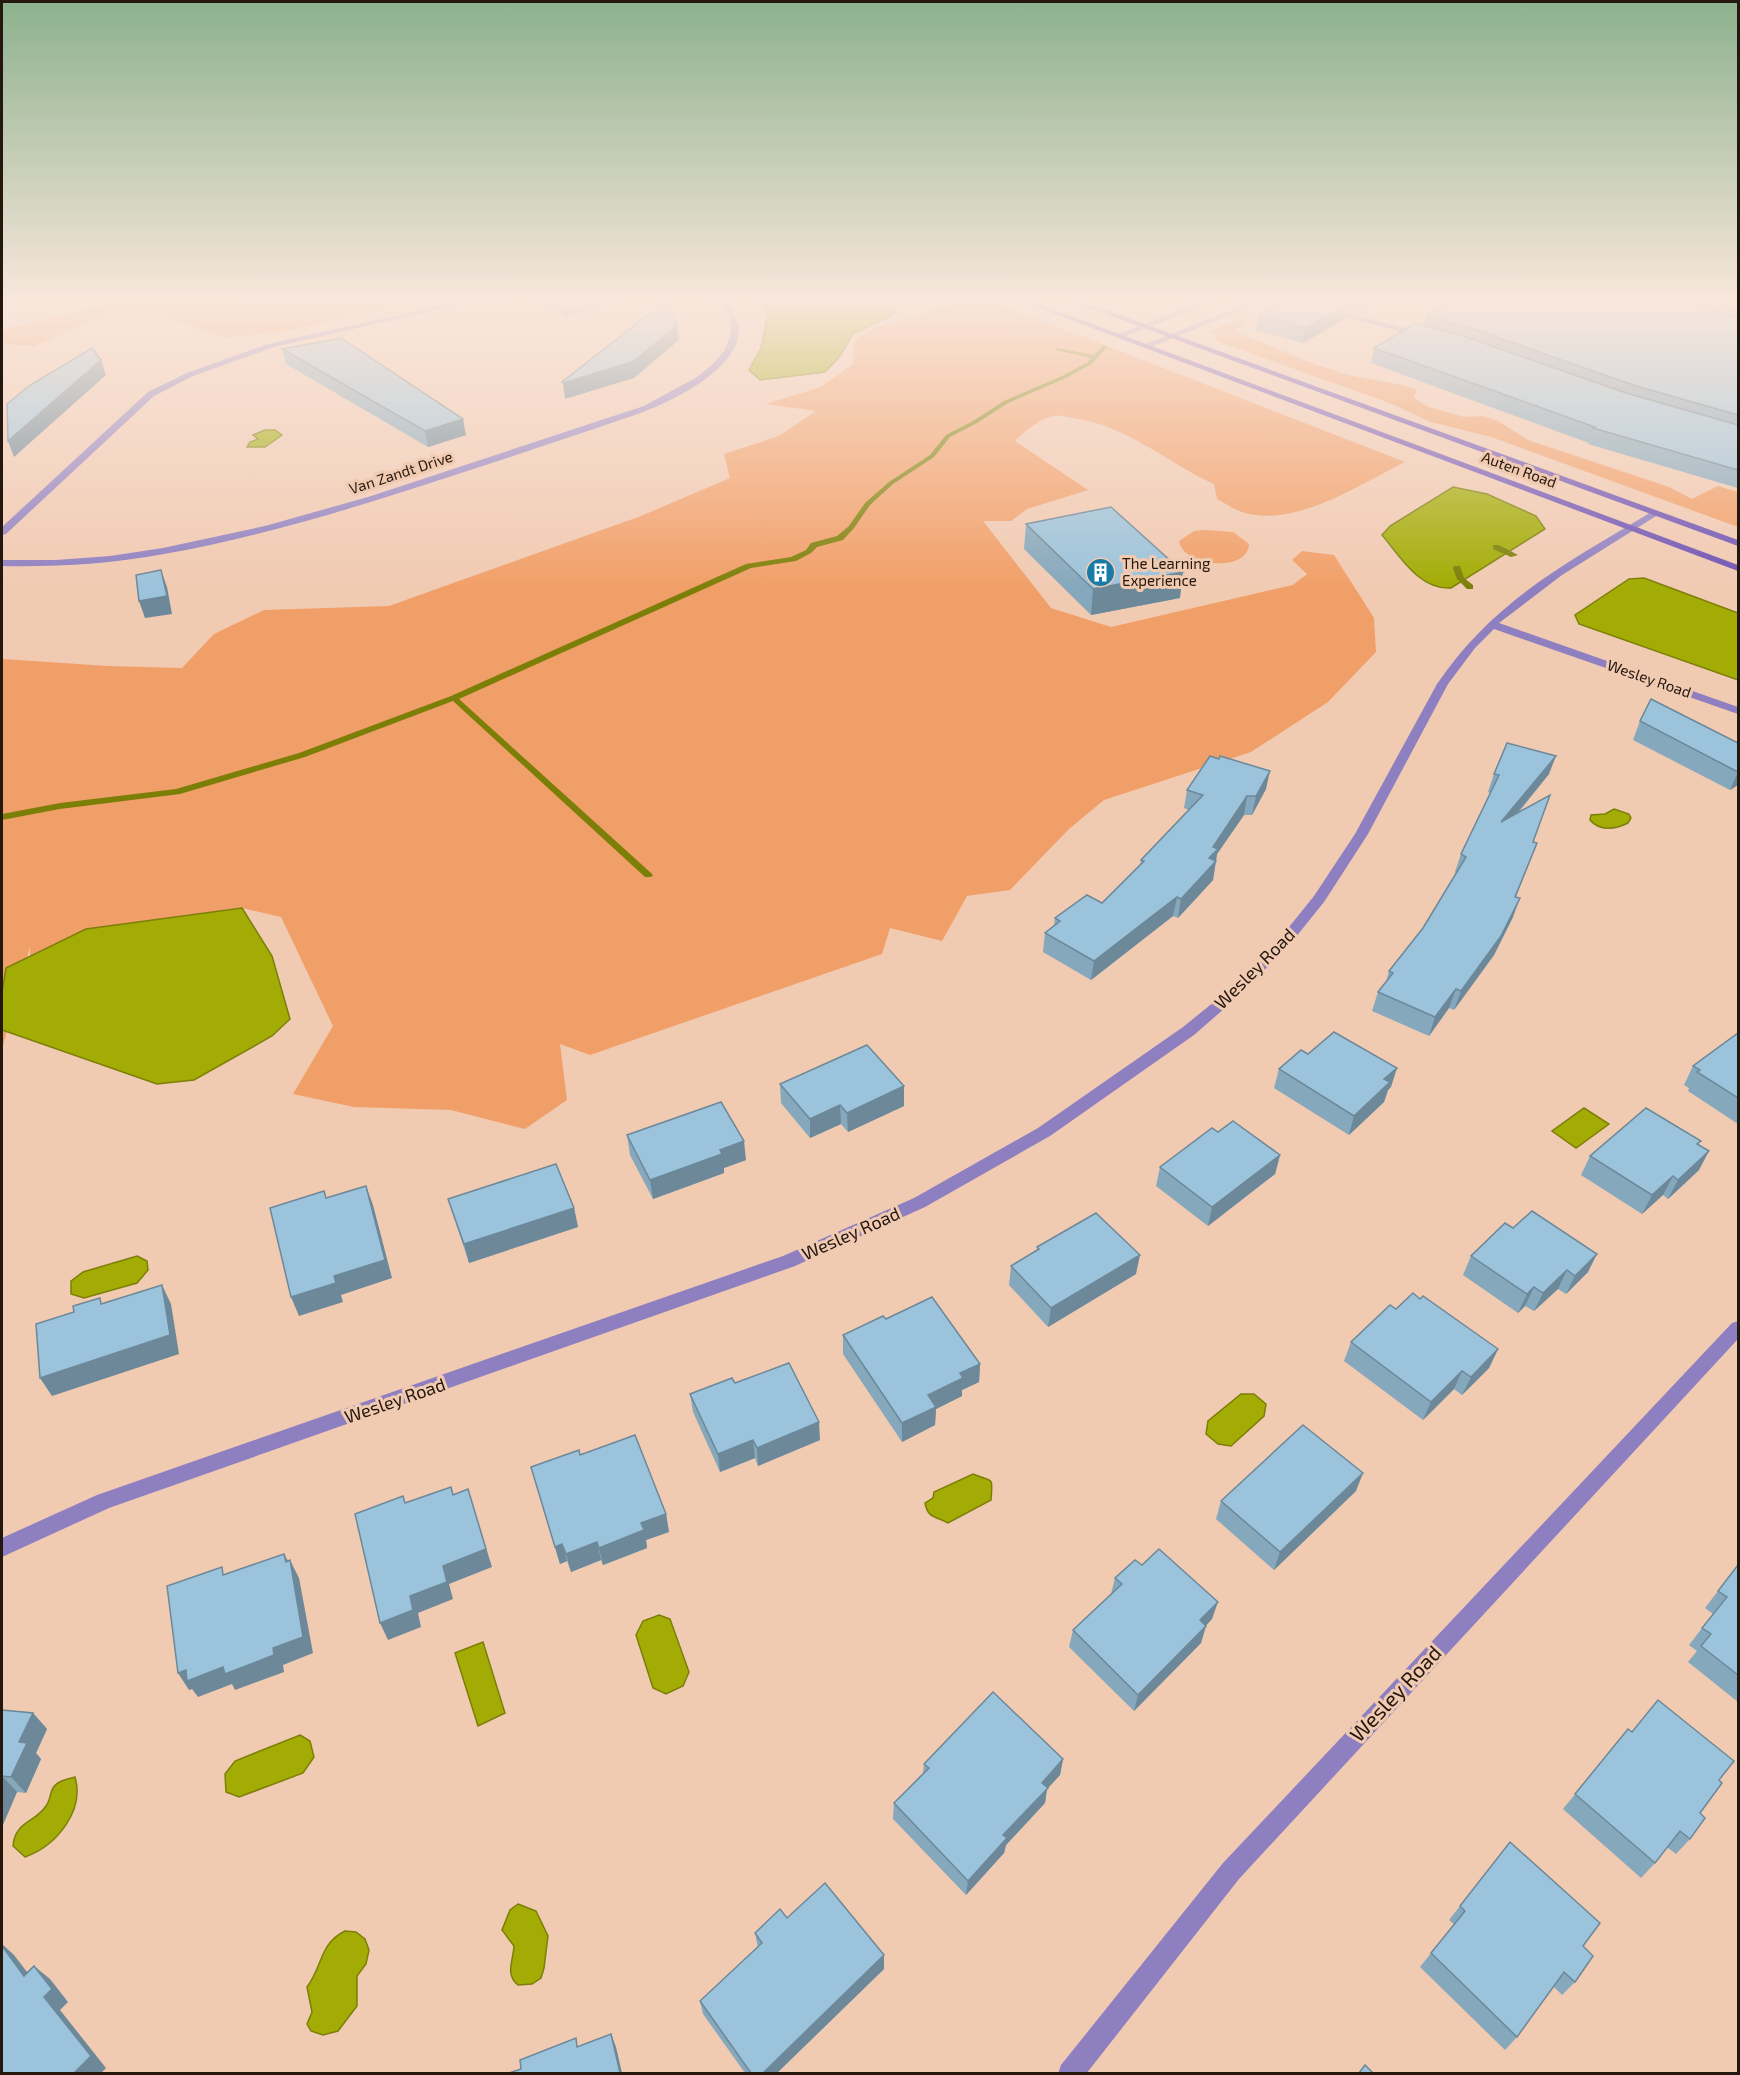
<svg xmlns="http://www.w3.org/2000/svg" width="1740" height="2075" viewBox="0 0 1740 2075" font-family="'Exo 2',sans-serif">
<style>
.green{fill:#f19f68}
.water{fill:#a2ac04;stroke:#7c7f07;stroke-width:1.5}
.lines{fill:none;stroke-linecap:round;stroke-linejoin:round}
.stream{fill:#7c7f07;fill-rule:evenodd}
.street{fill:#8e7fc1;fill-rule:evenodd}
.secondary{fill:#6f52b4;fill-rule:evenodd}
.wall{fill:#85a8bc}
.shaded-wall{fill:#6c8899}
.building{fill:#9bc3db;stroke:#6c8899;stroke-width:1.5}
.labels{text-anchor:middle;stroke-width:6;stroke-linejoin:round;paint-order:stroke}
.far-street-label{font-size:15px;fill:#24170e;stroke:#f1cab2}
.far-poi-label{font-size:15px;fill:#24170e;stroke:#f1cab2;text-anchor:start}
.street-label{font-size:18px;fill:#24170e;stroke:#f1cab2}
.near-street-label{font-size:21px;fill:#24170e;stroke:#f1cab2}
</style>
<rect width="100%" height="100%" fill="#f1cab2"/>
<!-- green -->
<g class="green">
<polygon points="135,299 432,299 287,331 225,338 151,313 91,321 34,346 2,344 2,330 75,311"/>
<path d="M986 299 1405 462C1360 484 1295 529 1242 512 1233 509 1225 503 1217 499L1214 484C1165 462 1128 425 1072 418 1067 417 1059 415 1054 416 1039 419 1025 431 1015 441L1088 490 1027 509 1011 521H983L1051 608 1111 627 1293 585 1307 574 1292 560 1302 551 1334 555 1374 618 1376 652 1328 702 1251 752 1104 800 1069 829 1010 890 967 896 942 941 890 928 882 954 590 1055 560 1044 567 1100 525 1129 451 1110 354 1107 293 1094 333 1026 281 917 242 908 86 929 30 956V947L2 1049V659L108 666 182 668 214 634 264 610 389 606 641 516 730 478 724 454 779 436 816 411 765 404 821 387 853 364 855 340 878 326 911 318 940 306Z"/>
<path d="M1242 318 1246 323 1233 331C1272 345 1309 365 1349 375 1373 381 1394 381 1417 390L1414 398 1429 407 1464 417 1483 416 1498 421 1528 440 1669 487 1692 499 1718 486 1738 492V527L1491 437 1431 422 1387 402 1219 342 1210 331Z"/>
<path d="M1206 530 1233 532 1249 544C1248 573 1183 567 1179 541L1194 531Z"/>
</g>
<!-- water -->
<g class="water">
<polygon points="756,299 899,299 894,314 853,334 840,356 825,372 760,380 749,370 761,348 768,313"/>
<polygon points="265,430 275,430 282,435 265,447 247,447 250,442 258,439 253,435"/>
<path d="M1453 487 1487 494 1536 516 1545 529 1451 588C1419 590 1400 556 1382 535L1390 526Z"/>
<polygon points="1644,578 1738,613 1738,680 1579,624 1575,615 1629,579"/>
<path d="M1614 809 1629 814 1631 818 1628 823C1616 829 1600 832 1590 820L1591 815 1605 814Z"/>
<polygon points="242,908 272,956 290,1019 272,1036 194,1080 157,1084 2,1030 2,992 6,968 86,929"/>
<polygon points="1584,1108 1609,1124 1576,1148 1552,1131"/>
<polygon points="137,1256 147,1261 148,1270 137,1283 84,1298 71,1294 71,1281 83,1272"/>
<polygon points="1241,1394 1254,1394 1266,1404 1264,1416 1231,1446 1218,1444 1206,1434 1208,1421"/>
<path d="M973 1474C993 1483 993 1474 991 1500L948 1523C936 1516 928 1519 925 1503L933 1498 934 1492Z"/>
<polygon points="659,1615 670,1619 689,1672 683,1686 666,1694 653,1688 636,1635 643,1621"/>
<polygon points="483,1642 505,1713 478,1726 455,1653"/>
<polygon points="300,1735 310,1741 314,1757 303,1773 239,1797 226,1792 225,1774 235,1761"/>
<path d="M75 1777C85 1811 56 1846 25 1857L13 1846C15 1821 35 1823 46 1806 50 1801 50 1793 53 1788 57 1781 67 1779 75 1777Z"/>
<path d="M518 1904 536 1911 548 1936 544 1968 541 1978 532 1984 518 1985C505 1975 513 1961 514 1946L502 1930 510 1910Z"/>
<path d="M345 1931 356 1932 365 1939 369 1950 366 1964 357 1976V2006L338 2031 323 2035 311 2031 307 2024 312 2012 307 1987C323 1966 319 1944 345 1931Z"/>
</g>
<g class="lines">
<!-- stream -->
<g class="stream">
<polygon points="1104,345 1107,347 1092,364 1066,378 1008,403 977,423 950,437 934,457 893,484 870,505 854,528 843,540 817,547 811,553 796,561 751,568 459,699 651,873 653,875 651,877 645,877 453,701 305,757 180,794 60,809 2,820 2,814 60,803 176,789 299,753 451,696 746,564 791,557 806,550 811,543 837,536 849,526 865,503 889,482 930,455 946,435 973,421 1004,401 1062,376 1088,362 1091,358 1056,350 1056,348 1094,355"/>
<polygon points="1493,545 1499,545 1518,555 1511,557 1493,549"/>
<polygon points="1454,566 1460,566 1464,578 1473,585 1473,589 1467,589 1457,579 1453,568"/>
</g>
<!-- street -->
<g class="street">
<polygon points="472,299 486,299 274,347 193,376 154,396 6,534 2,535 2,527 148,392 187,373 268,344"/>
<path d="M715 299H723C736 316 746 330 732 352 717 375 689 391 664 403 644 413 622 419 600 427 567 438 534 449 501 460 390 496 279 534 164 554 111 564 56 567 2 566V560H56L110 556 163 548 265 526 368 497 644 406 697 377 713 364 725 350 731 334 729 317Z"/>
<polygon points="1208,299 1219,299 1121,338 1114,336"/>
<polygon points="1259,299 1270,299 1148,348 1141,346"/>
<polygon points="1328,308 1424,333 1425,335 1421,337 1325,312 1325,308"/>
<path d="M1653 511 1661 513 1562 575 1499 623 1738 707V714L1494 629 1475 648 1448 684 1368 834 1324 902 1291 943 1240 995 1194 1035 1050 1136 925 1207 795 1266 109 1508 2 1557V1538L97 1495 783 1256 914 1198 1038 1128 1183 1027 1230 989 1281 937 1314 896 1355 834 1437 684C1495 599 1567 563 1653 511Z"/>
<polygon points="1738,1321 1738,1339 1239,1879 1086,2074 1058,2074 1061,2065 1223,1863 1732,1323"/>
</g>
<!-- secondary -->
<g class="secondary">
<polygon points="1015,299 1026,299 1738,565 1738,571"/>
<polygon points="1065,299 1076,299 1738,540 1738,546"/>
</g>
</g>
<!-- wall -->
<g class="wall">
<polygon points="529,299 629,299 565,317"/>
<polygon points="1288,299 1380,299 1355,313 1346,311 1345,319 1303,343 1256,330 1258,315"/>
<polygon points="1455,299 1738,299 1738,488 1588,444 1589,443 1371,363 1374,348 1424,325 1426,316"/>
<polygon points="282,349 466,435 428,447 286,364"/>
<polygon points="1026,524 1180,598 1091,615 1024,549"/>
<polygon points="1640,721 1738,743 1738,785 1730,790 1633,740"/>
<polygon points="1494,774 1549,774 1518,813 1533,842 1537,843 1516,897 1513,917 1494,955 1454,1010 1449,1008 1429,1036 1372,1011 1378,992 1386,982 1389,971 1423,928 1456,873 1455,872 1461,854 1490,793 1488,792"/>
<polygon points="1266,789 1252,815 1244,815 1217,854 1213,880 1178,918 1173,916 1091,980 1043,952 1045,933 1054,926 1055,918 1102,903 1140,865 1141,860 1189,810 1184,808 1187,790"/>
<polygon points="1738,1033 1738,1124 1688,1091 1689,1088 1684,1085 1693,1066"/>
<polygon points="1308,1054 1391,1087 1388,1090 1384,1102 1349,1135 1274,1088 1279,1069"/>
<polygon points="780,1084 904,1086 904,1106 848,1132 841,1124 810,1138 781,1103"/>
<polygon points="1218,1132 1280,1155 1275,1174 1208,1226 1156,1186 1160,1167"/>
<polygon points="627,1135 746,1160 724,1168 724,1173 653,1199 630,1155"/>
<polygon points="1699,1145 1699,1170 1668,1199 1663,1195 1642,1214 1581,1175 1590,1156"/>
<polygon points="448,1199 574,1208 578,1227 469,1263"/>
<polygon points="1513,1228 1588,1272 1566,1294 1558,1289 1534,1311 1525,1306 1518,1313 1463,1275 1471,1256"/>
<polygon points="1037,1247 1136,1274 1048,1327 1009,1285 1011,1266 1037,1250"/>
<polygon points="1396,1309 1498,1349 1489,1368 1462,1395 1454,1389 1423,1420 1344,1361 1351,1342"/>
<polygon points="886,1319 980,1364 979,1382 962,1390 962,1396 936,1409 935,1425 902,1442 843,1354 843,1335"/>
<polygon points="735,1383 820,1440 758,1466 755,1458 720,1472 693,1412 690,1394"/>
<polygon points="580,1455 666,1514 669,1532 646,1540 647,1548 603,1565 601,1560 571,1572 567,1561 560,1564 531,1467"/>
<polygon points="1356,1491 1274,1570 1216,1519 1221,1501"/>
<polygon points="1738,1565 1738,1702 1688,1662 1697,1651 1689,1645 1713,1614 1705,1608"/>
<polygon points="1115,1578 1212,1619 1206,1626 1201,1643 1134,1711 1069,1647 1073,1630 1111,1594"/>
<polygon points="2,1710 33,1713 47,1729 36,1753 41,1759 26,1793 17,1792 2,1827"/>
<polygon points="1628,1729 1719,1780 1700,1813 1690,1839 1676,1854 1667,1847 1655,1863 1641,1878 1563,1809"/>
<polygon points="1063,1759 1060,1775 1047,1789 1045,1803 1006,1845 1004,1853 966,1895 893,1819 894,1803 923,1773 924,1764"/>
<polygon points="1510,1842 1583,1946 1575,1982 1562,1995 1554,1987 1517,2037 1505,2050 1420,1967 1454,1924 1449,1920"/>
<polygon points="787,1918 884,1969 777,2073 745,2073 703,2014 700,2001 758,1948 755,1933"/>
</g>
<!-- shaded-wall -->
<g class="shaded-wall">
<polygon points="575,299 629,299 565,317 563,302"/>
<polygon points="1358,299 1380,299 1355,313"/>
<polygon points="1348,305 1345,319 1303,343 1305,328"/>
<polygon points="677,326 679,340 634,378 565,399 563,383"/>
<polygon points="101,360 106,375 14,457 8,441"/>
<polygon points="463,419 466,435 428,447 425,431"/>
<polygon points="161,570 167,587 172,614 145,618 139,601"/>
<polygon points="1183,572 1180,598 1091,615 1093,589"/>
<polygon points="1556,756 1549,774 1495,840 1501,822"/>
<polygon points="1270,771 1266,789 1252,815 1256,796"/>
<polygon points="1738,772 1738,785 1730,790"/>
<polygon points="1247,796 1244,815 1217,854 1213,880 1178,918 1181,899 1213,847"/>
<polygon points="1177,897 1173,916 1091,980 1094,961"/>
<polygon points="1520,898 1513,917 1494,955 1454,1010 1461,991"/>
<polygon points="1456,989 1449,1008 1429,1036 1435,1017"/>
<polygon points="1397,1068 1391,1087 1388,1090 1384,1102 1349,1135 1354,1116 1384,1079"/>
<polygon points="904,1086 904,1106 848,1132 847,1113"/>
<polygon points="840,1105 841,1124 810,1138 810,1119"/>
<polygon points="744,1141 746,1160 724,1168 724,1173 653,1199 650,1180 720,1150"/>
<polygon points="1709,1151 1699,1170 1668,1199 1678,1180"/>
<polygon points="1280,1155 1275,1174 1208,1226 1212,1207"/>
<polygon points="1673,1176 1663,1195 1642,1214 1652,1195"/>
<polygon points="366,1186 373,1205 392,1278 341,1295 343,1302 299,1316 291,1297 334,1276"/>
<polygon points="574,1208 578,1227 469,1263 464,1244"/>
<polygon points="1597,1254 1588,1272 1566,1294 1575,1276"/>
<polygon points="1140,1255 1136,1274 1048,1327 1051,1308"/>
<polygon points="1567,1270 1558,1289 1534,1311 1543,1293"/>
<polygon points="162,1285 171,1304 179,1354 52,1396 40,1378"/>
<polygon points="1534,1287 1525,1306 1518,1313 1527,1294"/>
<polygon points="1498,1349 1489,1368 1462,1395 1471,1377"/>
<polygon points="980,1364 979,1382 962,1390 962,1396 936,1409 935,1425 902,1442 902,1423 928,1395 960,1373"/>
<polygon points="1462,1371 1454,1389 1423,1420 1431,1402"/>
<polygon points="819,1422 820,1440 758,1466 757,1448"/>
<polygon points="753,1440 755,1458 720,1472 718,1454"/>
<polygon points="1363,1473 1356,1491 1274,1570 1280,1552"/>
<polygon points="468,1489 492,1567 449,1584 453,1599 418,1613 421,1627 388,1640 380,1623 443,1566"/>
<polygon points="666,1514 669,1532 646,1540 647,1548 603,1565 599,1548 641,1523"/>
<polygon points="597,1542 601,1560 571,1572 566,1554"/>
<polygon points="562,1544 567,1561 560,1564 555,1547"/>
<polygon points="284,1554 291,1566 290,1560 299,1578 313,1653 283,1665 284,1672 235,1690 232,1684 198,1697 192,1689 189,1690 178,1673 186,1670 223,1667 273,1648 286,1562"/>
<polygon points="1218,1602 1212,1619 1194,1637 1200,1620"/>
<polygon points="1206,1626 1201,1643 1134,1711 1138,1695"/>
<polygon points="33,1713 47,1729 36,1753 41,1759 26,1793 11,1777 19,1742"/>
<polygon points="1063,1759 1060,1775 1047,1789 1045,1803 1006,1845 1004,1853 966,1895 968,1881 1003,1835 1042,1783"/>
<polygon points="2,1776 17,1792 2,1827"/>
<polygon points="2,1944 14,1955 40,1989 24,1976 2,1946"/>
<polygon points="884,1955 884,1969 777,2073 763,2073"/>
<polygon points="34,1966 50,1979 68,2002 60,2010 106,2068 101,2073 74,2073 44,1997"/>
<polygon points="611,2034 616,2047 622,2073 620,2073"/>
</g>
<!-- building -->
<g class="building">
<polygon points="556,299 575,299 563,302"/>
<polygon points="668,299 669,299 677,326 632,362 563,383 562,382"/>
<polygon points="1288,299 1327,299 1348,305 1305,328 1258,315"/>
<polygon points="1455,299 1685,299 1738,319 1738,415 1633,385 1468,327 1426,316"/>
<polygon points="1708,299 1738,299 1738,310"/>
<polygon points="1415,323 1460,335 1626,393 1738,425 1738,470 1593,428 1595,427 1374,348"/>
<polygon points="341,338 463,419 425,431 282,349"/>
<polygon points="92,348 101,360 8,441 7,404 29,386"/>
<polygon points="1111,507 1183,572 1093,589 1026,524"/>
<polygon points="161,570 167,596 139,601 136,575"/>
<polygon points="1651,699 1738,743 1738,772 1640,721"/>
<polygon points="1507,743 1556,756 1501,822 1550,795 1533,842 1537,843 1515,897 1520,898 1501,936 1461,991 1456,989 1435,1017 1378,992 1393,973 1389,971 1423,928 1466,857 1461,854 1499,775 1494,774"/>
<polygon points="1210,756 1219,759 1220,756 1270,771 1256,796 1247,796 1213,847 1218,849 1209,858 1216,861 1181,899 1177,897 1094,961 1045,933 1060,921 1055,918 1087,895 1102,903 1144,861 1141,860 1203,795 1187,790"/>
<polygon points="1334,1032 1397,1068 1384,1079 1390,1082 1354,1116 1279,1069 1301,1050 1308,1054"/>
<polygon points="1738,1033 1738,1098 1697,1072 1700,1070 1693,1066"/>
<polygon points="867,1045 904,1086 847,1113 840,1105 810,1119 780,1084"/>
<polygon points="721,1102 744,1141 720,1150 722,1154 650,1180 627,1135"/>
<polygon points="1646,1108 1701,1141 1697,1144 1709,1151 1678,1180 1673,1176 1652,1195 1590,1156"/>
<polygon points="1233,1121 1280,1155 1212,1207 1160,1167 1212,1128 1218,1132"/>
<polygon points="556,1164 574,1208 464,1244 448,1199"/>
<polygon points="366,1186 385,1260 334,1276 336,1283 291,1297 270,1208 324,1191 326,1198"/>
<polygon points="1532,1211 1597,1254 1575,1276 1567,1270 1543,1293 1534,1287 1527,1294 1471,1256 1505,1223 1513,1228"/>
<polygon points="1096,1213 1140,1255 1051,1308 1011,1266 1039,1249 1037,1247"/>
<polygon points="162,1285 170,1335 40,1378 36,1324 74,1312 73,1306 100,1298 101,1304"/>
<polygon points="1413,1293 1420,1299 1423,1296 1498,1349 1471,1377 1462,1371 1431,1402 1351,1342 1390,1305 1396,1309"/>
<polygon points="932,1297 980,1364 960,1373 963,1378 928,1395 936,1407 902,1423 843,1335 883,1316 886,1319"/>
<polygon points="789,1363 819,1422 757,1448 753,1440 718,1454 690,1394 732,1378 735,1383"/>
<polygon points="1303,1425 1363,1473 1280,1552 1221,1501"/>
<polygon points="635,1435 666,1514 641,1523 644,1530 599,1548 597,1542 566,1554 562,1544 555,1547 531,1467 579,1450 580,1455"/>
<polygon points="451,1487 453,1495 468,1489 486,1549 443,1566 447,1582 410,1596 413,1610 380,1623 355,1514 403,1496 405,1503"/>
<polygon points="1159,1549 1218,1602 1200,1620 1206,1626 1138,1695 1073,1630 1122,1584 1115,1578 1135,1560 1142,1565"/>
<polygon points="284,1554 286,1562 290,1560 303,1637 273,1648 274,1655 225,1674 223,1667 187,1681 186,1670 178,1673 167,1586 222,1567 223,1575"/>
<polygon points="1738,1565 1738,1675 1701,1646 1711,1634 1702,1628 1727,1597 1718,1591"/>
<polygon points="993,1692 1063,1759 1042,1783 1048,1788 1003,1835 1007,1838 968,1881 894,1803 929,1768 924,1764"/>
<polygon points="1658,1700 1734,1761 1719,1780 1722,1783 1700,1813 1705,1818 1690,1839 1680,1831 1655,1863 1575,1794 1628,1729 1632,1732"/>
<polygon points="2,1710 33,1713 19,1742 27,1743 11,1777 2,1776 2,1778"/>
<polygon points="1510,1842 1600,1923 1583,1946 1593,1956 1575,1982 1564,1972 1517,2037 1431,1953 1465,1911 1460,1906"/>
<polygon points="825,1883 884,1955 763,2073 751,2073 700,2001 762,1943 755,1933 780,1909 787,1918"/>
<polygon points="2,1946 24,1976 34,1966 52,1989 44,1997 91,2056 74,2073 2,2073"/>
<polygon points="611,2034 620,2073 509,2073 521,2069 520,2060 576,2038 577,2047"/>
<polygon points="1365,2065 1373,2073 1359,2073"/>
</g>
<!-- sky -->
<linearGradient id="sky" x2="0" y2="1"><stop stop-color="#8cb18d"/><stop offset="0.51" stop-color="#f9e7dc"/><stop offset="1" stop-color="#f9e7dc" stop-opacity="0"/></linearGradient>
<rect width="1740" height="589" fill="url(#sky)"/>
<!-- icons -->
<defs>
<symbol id="building-disc" viewBox="-11 -11 22 22"><circle r="9.5" fill="#197ba7" stroke="#f1cab2"/><path d="M-4-6H4V6H1V3H-1V6H-4ZM-2.5-4.3h1.7v1.8h-1.7ZM.8-4.3h1.7v1.8H.8ZM-2.5-1h1.7V.8h-1.7ZM.8-1h1.7V.8H.8Z" fill="#fff"/></symbol>
</defs>
<g fill-rule="evenodd">
<use href="#building-disc" x="1084" y="556" width="33" height="33"/>
</g>
<g class="labels">
<!-- far-street labels -->
<g class="far-street-label">
<text transform="translate(1519 470) rotate(20)" y="5">Auten Road</text>
<text transform="translate(401 473) rotate(-18)" y="5">Van Zandt Drive</text>
<text transform="translate(1649 679) rotate(19)" y="5">Wesley Road</text>
</g>
<!-- far-poi labels -->
<g class="far-poi-label">
<text x="1122" y="569">The Learning<tspan x="1122" dy="17">Experience</tspan></text>
</g>
<!-- street labels -->
<g class="street-label">
<text transform="translate(1255 969) rotate(-45)" y="6">Wesley Road</text>
<text transform="translate(851 1234) rotate(-24)" y="6">Wesley Road</text>
<text transform="translate(395 1401) rotate(-19)" y="6">Wesley Road</text>
</g>
<!-- near-street labels -->
<g class="near-street-label">
<text transform="translate(1396 1694) rotate(-47)" y="7">Wesley Road</text>
</g>
</g>
<!-- border -->
<rect width="1740" height="2075" fill="none" stroke="#24170e" stroke-width="6"/>
</svg>
